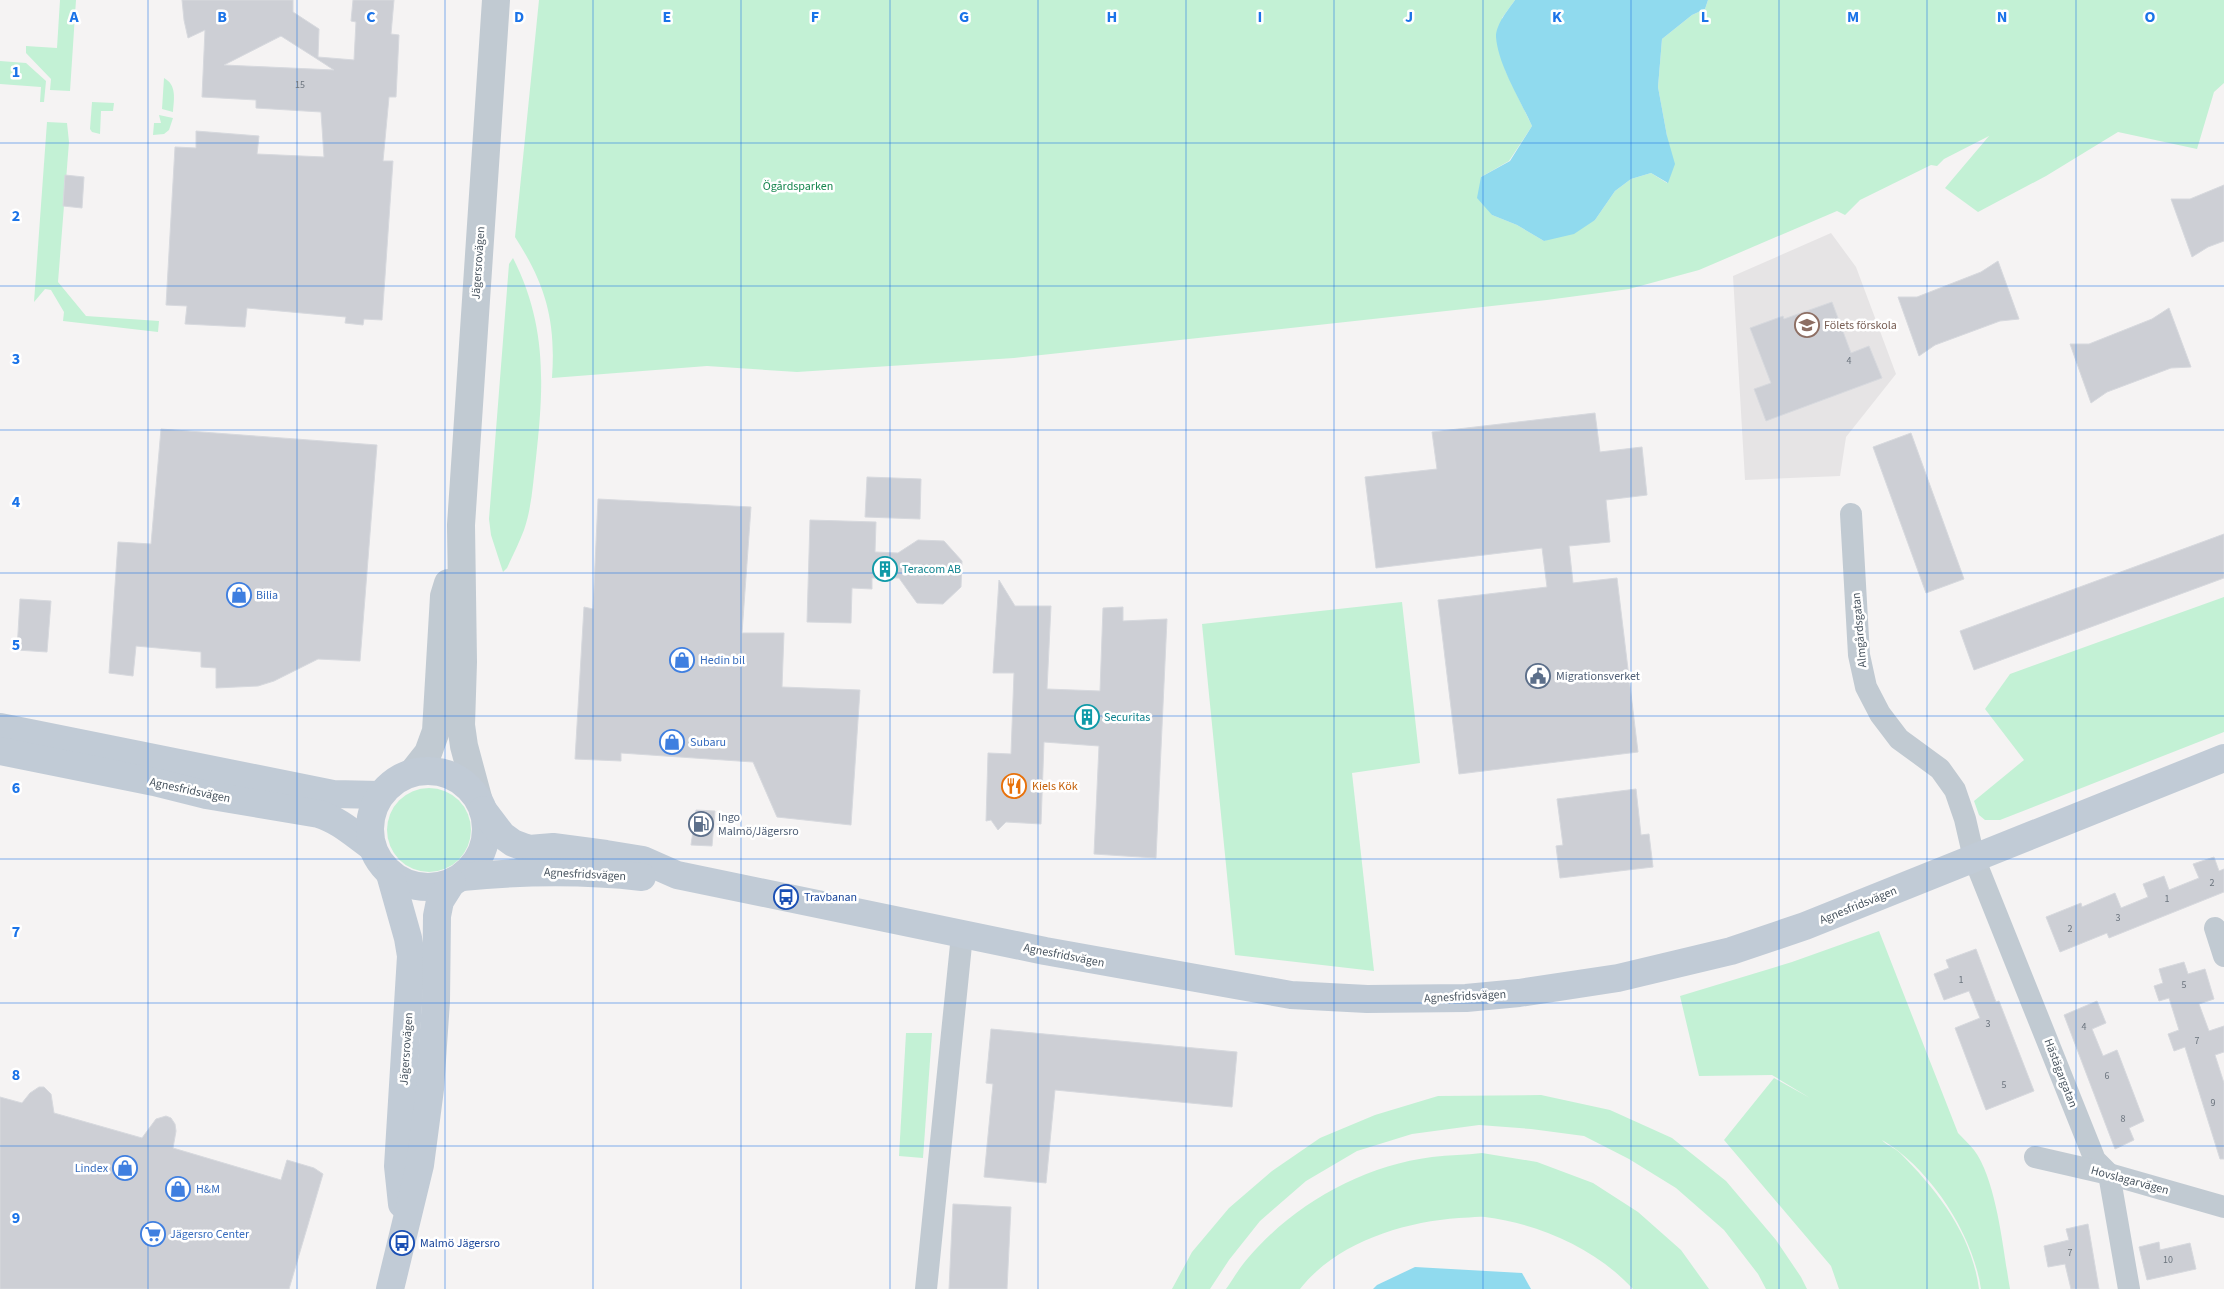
<svg xmlns="http://www.w3.org/2000/svg" width="2224" height="1289" viewBox="0 0 2224 1289" font-family="'Source Sans 3',sans-serif">
<style>
.education{fill:#e6e4e5}
.green{fill:#c3f1d5}
.water{fill:#90daee}
.building{fill:#cdcfd5;stroke:#d7d9de;fill-rule:evenodd}
.lines{fill:none;stroke-linecap:round;stroke-linejoin:round}
.minor{stroke:#c1cad2;stroke-width:22}
.tertiary{stroke:#c1cad2;stroke-width:28}
.secondary{stroke:#c1cbd6;stroke-width:28}
.grid{fill:none;stroke:#1a73e8;stroke-width:1;stroke-opacity:0.55}
.labels{text-anchor:middle;stroke-width:5;stroke-linejoin:round;paint-order:stroke}
.number-label{font-size:10px;fill:#6b747e}
.park-label{font-size:12px;fill:#17864f;stroke:#fff}
.street-label{font-size:12px;fill:#4a5661;stroke:#fff}
.education-label{font-size:12px;fill:#785e54;stroke:#fff;text-anchor:start}
.culture-label{font-size:12px;fill:#0d838f;stroke:#fff;text-anchor:start}
.shop-label{font-size:12px;fill:#366cbe;stroke:#fff;text-anchor:start}
.service-label{font-size:12px;fill:#4e5e75;stroke:#fff;text-anchor:start}
.food-label{font-size:12px;fill:#c56008;stroke:#fff;text-anchor:start}
.transit-label{font-size:12px;fill:#164399;stroke:#fff;text-anchor:start}
.grid-label{font-size:16px;text-anchor:middle;font-weight:bold;fill:#1a73e8;stroke:#fff;stroke-width:5;stroke-linejoin:round;paint-order:stroke}
</style>
<rect width="100%" height="100%" fill="#f5f3f3"/>
<!-- education -->
<polygon class="education" points="1831,233 1856,267 1896,374 1846,437 1840,476 1745,480 1733,276"/>
<!-- green -->
<g class="green">
<polygon points="60,0 76,0 70,91 50,90 51,79 26,53 26,46 57,48"/>
<path d="M539 0H1515L1502 18 1505 70 1532 126 1509 161 1481 177 1492 215 1517 225 1544 241 1595 220 1615 191 1631 179 1651 173 1667 183V136L1658 87 1662 39 1692 15 1705 9 1708 0H2224V83L2214 92 2197 149 2118 132 2046 176 1978 212 1945 188 1989 136 1944 159 1937 166 1931 165 1860 200 1845 215 1837 211 1699 270 1629 289 1547 300 1014 358 797 372 707 366 552 378C556 321 546 285 515 237Z"/>
<polygon points="0,61 26,63 46,81 44,102 40,102 41,87 0,84"/>
<path d="M164 78C177 85 174 99 173 112L162 109Z"/>
<polygon points="92,102 114,103 113,111 101,111 100,134 92,132 90,129"/>
<polygon points="159,115 173,118 169,130 164,134 153,135 154,123 161,123"/>
<polygon points="47,122 67,123 69,142 58,282 86,316 159,321 158,332 63,321 64,312 51,290 45,289 34,302"/>
<path d="M513 258C547 325 544 385 536 458 533 482 532 507 524 530 519 543 513 555 507 568L503 572 491 535 489 519 509 264Z"/>
<polygon points="2224,597 2224,732 2000,820 1985,820 1979,815 1974,801 2024,760 1985,709 2010,674"/>
<polygon points="1402,602 1420,763 1352,773 1374,971 1235,955 1202,624"/>
<circle cx="429" cy="830" r="42"/>
<path d="M1879 931 1958 1133C1963 1138 1969 1144 1974 1150 1997 1181 2003 1250 2010 1289H1981C1973 1234 1930 1168 1882 1140 1886 1145 1895 1148 1900 1153 1938 1191 1972 1235 1979 1289H1839L1831 1266 1724 1140 1774 1078 1810 1098 1772 1075 1699 1076 1680 996 1792 962Z"/>
<polygon points="906,1033 932,1033 923,1158 899,1156"/>
<polygon points="1541,1095 1610,1110 1672,1138 1726,1181 1776,1240 1801,1277 1807,1289 1766,1289 1758,1274 1724,1230 1676,1188 1629,1159 1584,1136 1531,1129 1479,1125 1412,1134 1357,1151 1306,1181 1260,1221 1229,1260 1210,1289 1172,1289 1192,1252 1229,1208 1272,1171 1320,1138 1375,1115 1438,1096"/>
<path d="M1482 1153 1537 1162 1593 1183 1638 1212 1681 1250 1709 1289H1633C1595 1248 1540 1224 1485 1217 1477 1216 1467 1218 1459 1218 1402 1222 1336 1243 1300 1289H1226C1233 1279 1240 1267 1248 1258 1294 1204 1362 1166 1432 1157 1449 1155 1466 1155 1482 1153Z"/>
</g>
<!-- water -->
<g class="water">
<path d="M1515 0H1708L1705 9 1692 15 1662 39 1658 87 1667 136 1675 164 1668 183 1651 173 1631 179 1615 191 1595 220 1574 234 1544 241 1517 225 1492 215 1477 198 1481 177 1510 161 1532 126C1521 101 1498 65 1496 37 1496 24 1508 10 1515 0Z"/>
<polygon points="1415,1267 1522,1273 1531,1289 1373,1289 1377,1285"/>
</g>
<!-- building -->
<g class="building">
<path d="M182 0H293V12L319 29 318 57 354 60 356 22 351 21 353 0H394L391 34 399 35 396 97H389L383 161H393L382 320 364 319 363 325 345 323 346 317 247 308 245 327 185 324 187 306 166 305 175 147 196 148V131L259 136 257 154 324 157 321 112 256 108V100L202 97 205 30 188 38 184 20ZM281 36 314 57 334 70 224 65Z"/>
<polygon points="65,175 84,177 82,208 63,206"/>
<polygon points="2224,185 2224,241 2208,247 2192,257 2171,199 2190,199"/>
<polygon points="1998,261 2019,319 2000,321 1935,345 1919,356 1898,297 1917,297 1981,272"/>
<polygon points="1832,302 1851,353 1869,346 1882,378 1766,421 1754,389 1771,383 1750,328 1783,316 1784,319"/>
<polygon points="2169,308 2191,367 2171,368 2107,392 2091,403 2070,344 2089,344 2152,319"/>
<polygon points="1595,413 1600,452 1642,447 1647,495 1606,500 1610,542 1569,546 1573,583 1617,578 1638,752 1459,774 1438,600 1547,587 1542,548 1376,568 1365,477 1437,469 1432,432"/>
<polygon points="161,429 377,445 360,661 318,659 274,681 258,686 216,688 216,668 201,667 201,652 136,646 133,676 109,673 118,542 151,544"/>
<polygon points="1911,433 1964,579 1926,593 1873,447"/>
<polygon points="867,477 921,479 920,519 865,517"/>
<polygon points="598,499 751,507 742,633 784,633 782,687 860,690 851,825 777,817 753,762 621,753 621,761 575,759 584,607 593,609"/>
<polygon points="810,520 876,522 875,552 898,553 918,540 944,541 962,561 961,587 943,604 917,603 899,578 872,578 872,589 852,588 851,623 807,622"/>
<polygon points="2224,534 2224,578 1974,670 1960,631"/>
<polygon points="999,580 1015,606 1051,606 1047,689 1100,691 1103,608 1123,607 1123,621 1167,619 1156,858 1094,854 1099,746 1044,742 1041,824 1006,822 998,830 991,820 986,821 988,753 1011,754 1014,673 993,673"/>
<polygon points="20,599 51,601 47,652 17,650"/>
<polygon points="1636,789 1641,835 1649,834 1653,867 1560,878 1556,846 1563,845 1557,799"/>
<polygon points="696,810 715,811 712,846 691,845"/>
<polygon points="2214,857 2219,871 2224,869 2224,892 2109,938 2107,933 2060,952 2046,917 2081,903 2082,907 2115,893 2121,908 2148,897 2143,884 2164,876 2169,890 2199,878 2193,864"/>
<polygon points="1976,949 1996,1002 1999,1001 2034,1091 1986,1110 1955,1028 1980,1018 1969,991 1944,1000 1934,974 1949,968 1946,960"/>
<polygon points="2184,962 2188,974 2205,969 2214,999 2199,1004 2209,1031 2224,1026 2224,1052 2215,1055 2224,1083 2224,1159 2220,1159 2185,1047 2174,1051 2168,1034 2179,1030 2169,998 2159,1001 2154,986 2163,983 2159,969"/>
<polygon points="2097,1001 2106,1023 2092,1029 2103,1056 2117,1050 2144,1121 2129,1128 2134,1140 2115,1149 2064,1015"/>
<polygon points="991,1029 1237,1052 1232,1107 1055,1090 1046,1183 984,1177 993,1084 986,1083"/>
<polygon points="39,1087 44,1087 51,1094 54,1113 142,1138 156,1119 166,1116 171,1118 175,1124 176,1131 173,1148 281,1180 287,1160 314,1168 323,1174 289,1289 0,1289 0,1097 22,1103 30,1093"/>
<polygon points="953,1204 1011,1207 1007,1289 949,1289"/>
<polygon points="2088,1224 2099,1289 2071,1289 2065,1264 2048,1267 2044,1246 2069,1240 2066,1229"/>
<polygon points="2159,1242 2160,1250 2190,1243 2196,1269 2147,1280 2139,1247"/>
</g>
<g class="lines">
<!-- minor -->
<g class="minor">
<polyline points="1851,514 1859,655 1866,687 1880,714 1899,739 1940,769 1955,790 1965,819 1974,858 2095,1160 2109,1174 2129,1289"/>
<polyline points="2215,928 2224,956"/>
<polyline points="2035,1157 2109,1174 2224,1207"/>
<polyline points="926,1289 962,935"/>
</g>
<!-- tertiary -->
<g class="tertiary">
<polyline points="413,772 428,753 436,731 444,596 448,583"/>
<polyline points="478,798 464,746 461,725 463,662 461,525 496,0"/>
</g>
<!-- secondary -->
<g class="secondary">
<polyline points="0,727 333,794 380,795"/>
<path d="M0 751 154 782 206 795 319 814C339 820 355 835 372 847"/>
<circle cx="428" cy="829" r="58"/>
<polyline points="483,810 502,835 513,843 529,849 553,847 606,854 643,860 677,875 1045,951 1291,995 1367,999 1466,998 1519,993 1618,978 1731,951 1805,926 2224,758"/>
<polyline points="390,874 408,938 411,956 398,1166 402,1204"/>
<path d="M462 877C524 871 580 870 642 877"/>
<polyline points="390,1289 420,1165 430,1089 436,1001 437,916 440,901 452,882"/>
</g>
</g>
<!-- grid -->
<path class="grid" d="M148 0V1289M297 0V1289M445 0V1289M593 0V1289M741 0V1289M890 0V1289M1038 0V1289M1186 0V1289M1334 0V1289M1483 0V1289M1631 0V1289M1779 0V1289M1927 0V1289M2076 0V1289M0 143H2224M0 286H2224M0 430H2224M0 573H2224M0 716H2224M0 859H2224M0 1003H2224M0 1146H2224"/>
<!-- icons -->
<defs>
<symbol id="school-ring" viewBox="-11 -11 22 22"><circle r="9.5" fill="#fff" stroke="#8d6e63" stroke-width="1.5"/><path d="M0-5L7-2L0 1L-7-2ZM-4 1L0 2.5L4 1V4Q0 6-4 4Z" fill="#8d6e63"/></symbol>
<symbol id="building-ring" viewBox="-11 -11 22 22"><circle r="9.5" fill="#fff" stroke="#0f9aa8" stroke-width="1.5"/><path d="M-4-6H4V6H1V3H-1V6H-4ZM-2.5-4.3h1.7v1.8h-1.7ZM.8-4.3h1.7v1.8H.8ZM-2.5-1h1.7V.8h-1.7ZM.8-1h1.7V.8H.8Z" fill="#0f9aa8"/></symbol>
<symbol id="shop-ring" viewBox="-11 -11 22 22"><circle r="9.5" fill="#fff" stroke="#3f7fe0" stroke-width="1.5"/><path d="M-5-2.5h2.3a2.7 3.5 0 0 1 5.4 0H5L5.5 6h-11ZM-1.5-2.5h3a1.5 2.3 0 0 0-3 0Z" fill="#3f7fe0"/></symbol>
<symbol id="civic-ring" viewBox="-11 -11 22 22"><circle r="9.5" fill="#fff" stroke="#5c6f8a" stroke-width="1.5"/><path d="M-.6-6.5H3V-4.5H.6V-3L4-1V1h2V6H-6V1h2V-1L-.6-3ZM-1.2 2.5V6h2.4V2.5Z" fill="#5c6f8a"/></symbol>
<symbol id="restaurant-ring" viewBox="-11 -11 22 22"><circle r="9.5" fill="#fff" stroke="#e8710a" stroke-width="1.5"/><path d="M-5-6h1v4h1v-4h1v4h1v-4h1v5L-1.5 .5V6h-2V.5L-5-1ZM5-6V6H3V1.5H1.5Q1.5-4 5-6Z" fill="#e8710a"/></symbol>
<symbol id="fuel-ring" viewBox="-11 -11 22 22"><circle r="9.5" fill="#fff" stroke="#5c6f8a" stroke-width="1.5"/><path d="M-5.5-6h7V0h2V4h1.3V-2.5L3-4.5l.8-.8L6-3V5H2.5V1h-1V6h-7ZM-4.2-4.7v3.2H.2V-4.7Z" fill="#5c6f8a"/></symbol>
<symbol id="bus-ring" viewBox="-11 -11 22 22"><circle r="9.5" fill="#fff" stroke="#1a4fb4" stroke-width="1.5"/><path d="M-5-6H5V4H4V6H2V4H-2V6H-4V4H-5ZM-3.5-4V0h7V-4ZM-3.5 1.2v1.5H-2V1.2ZM2 1.2v1.5H3.5V1.2Z" fill="#1a4fb4"/></symbol>
<symbol id="supermarket-ring" viewBox="-11 -11 22 22"><circle r="9.5" fill="#fff" stroke="#3f7fe0" stroke-width="1.5"/><path d="M-6-5.5h2.5l.6 2H6L4.5 2H-2.5L-4.4-4H-6ZM-1.5 3.2a1.3 1.3 0 1 0 .1 0ZM3 3.2a1.3 1.3 0 1 0 .1 0Z" fill="#3f7fe0"/></symbol>
</defs>
<g fill-rule="evenodd">
<use href="#school-ring" x="1793" y="311" width="28" height="28"/>
<use href="#building-ring" x="871" y="555" width="28" height="28"/>
<use href="#shop-ring" x="225" y="581" width="28" height="28"/>
<use href="#shop-ring" x="668" y="646" width="28" height="28"/>
<use href="#civic-ring" x="1524" y="662" width="28" height="28"/>
<use href="#building-ring" x="1073" y="703" width="28" height="28"/>
<use href="#shop-ring" x="658" y="728" width="28" height="28"/>
<use href="#restaurant-ring" x="1000" y="772" width="28" height="28"/>
<use href="#fuel-ring" x="687" y="810" width="28" height="28"/>
<use href="#bus-ring" x="772" y="883" width="28" height="28"/>
<use href="#shop-ring" x="111" y="1154" width="28" height="28"/>
<use href="#shop-ring" x="164" y="1175" width="28" height="28"/>
<use href="#supermarket-ring" x="139" y="1220" width="28" height="28"/>
<use href="#bus-ring" x="388" y="1229" width="28" height="28"/>
</g>
<g class="labels">
<!-- number labels -->
<g class="number-label">
<text x="300" y="88">15</text>
<text x="1849" y="364">4</text>
<text x="2212" y="886">2</text>
<text x="2167" y="902">1</text>
<text x="2118" y="921">3</text>
<text x="2070" y="932">2</text>
<text x="1961" y="983">1</text>
<text x="2184" y="988">5</text>
<text x="1988" y="1027">3</text>
<text x="2084" y="1030">4</text>
<text x="2197" y="1044">7</text>
<text x="2107" y="1079">6</text>
<text x="2004" y="1088">5</text>
<text x="2213" y="1106">9</text>
<text x="2123" y="1122">8</text>
<text x="2070" y="1256">7</text>
<text x="2168" y="1263">10</text>
</g>
<!-- park labels -->
<g class="park-label">
<text x="798" y="190">Ögårdsparken</text>
</g>
<!-- street labels -->
<g class="street-label">
<text transform="translate(478 263) rotate(-86)" y="4">Jägersrovägen</text>
<text transform="translate(1859 630) rotate(-95)" y="4">Almgårdsgatan</text>
<text transform="translate(190 790) rotate(12)" y="4">Agnesfridsvägen</text>
<text transform="translate(585 874) rotate(3)" y="4">Agnesfridsvägen</text>
<text transform="translate(1858 905) rotate(-22)" y="4">Agnesfridsvägen</text>
<text transform="translate(1064 955) rotate(11)" y="4">Agnesfridsvägen</text>
<text transform="translate(1465 996) rotate(-3)" y="4">Agnesfridsvägen</text>
<text transform="translate(406 1049) rotate(-86)" y="4">Jägersrovägen</text>
<text transform="translate(2061 1073) rotate(69)" y="4">Hästägargatan</text>
<text transform="translate(2130 1180) rotate(15)" y="4">Hovslagarvägen</text>
</g>
<!-- education labels -->
<g class="education-label">
<text x="1824" y="329">Fölets förskola</text>
</g>
<!-- culture labels -->
<g class="culture-label">
<text x="902" y="573">Teracom AB</text>
<text x="1104" y="721">Securitas</text>
</g>
<!-- shop labels -->
<g class="shop-label">
<text x="256" y="599">Bilia</text>
<text x="700" y="664">Hedin bil</text>
<text x="690" y="746">Subaru</text>
<text x="108" y="1172" text-anchor="end">Lindex</text>
<text x="196" y="1193">H&amp;M</text>
<text x="170" y="1238">Jägersro Center</text>
</g>
<!-- service labels -->
<g class="service-label">
<text x="1556" y="680">Migrationsverket</text>
<text x="718" y="821">Ingo<tspan x="718" dy="14">Malmö/Jägersro</tspan></text>
</g>
<!-- food labels -->
<g class="food-label">
<text x="1032" y="790">Kiels Kök</text>
</g>
<!-- transit labels -->
<g class="transit-label">
<text x="804" y="901">Travbanan</text>
<text x="420" y="1247">Malmö Jägersro</text>
</g>
</g>
<g class="grid-label">
<text x="74" y="22">A</text>
<text x="222" y="22">B</text>
<text x="371" y="22">C</text>
<text x="519" y="22">D</text>
<text x="667" y="22">E</text>
<text x="815" y="22">F</text>
<text x="964" y="22">G</text>
<text x="1112" y="22">H</text>
<text x="1260" y="22">I</text>
<text x="1409" y="22">J</text>
<text x="1557" y="22">K</text>
<text x="1705" y="22">L</text>
<text x="1853" y="22">M</text>
<text x="2002" y="22">N</text>
<text x="2150" y="22">O</text>
<text x="16" y="77">1</text>
<text x="16" y="221">2</text>
<text x="16" y="364">3</text>
<text x="16" y="507">4</text>
<text x="16" y="650">5</text>
<text x="16" y="793">6</text>
<text x="16" y="937">7</text>
<text x="16" y="1080">8</text>
<text x="16" y="1223">9</text>
</g>
</svg>
